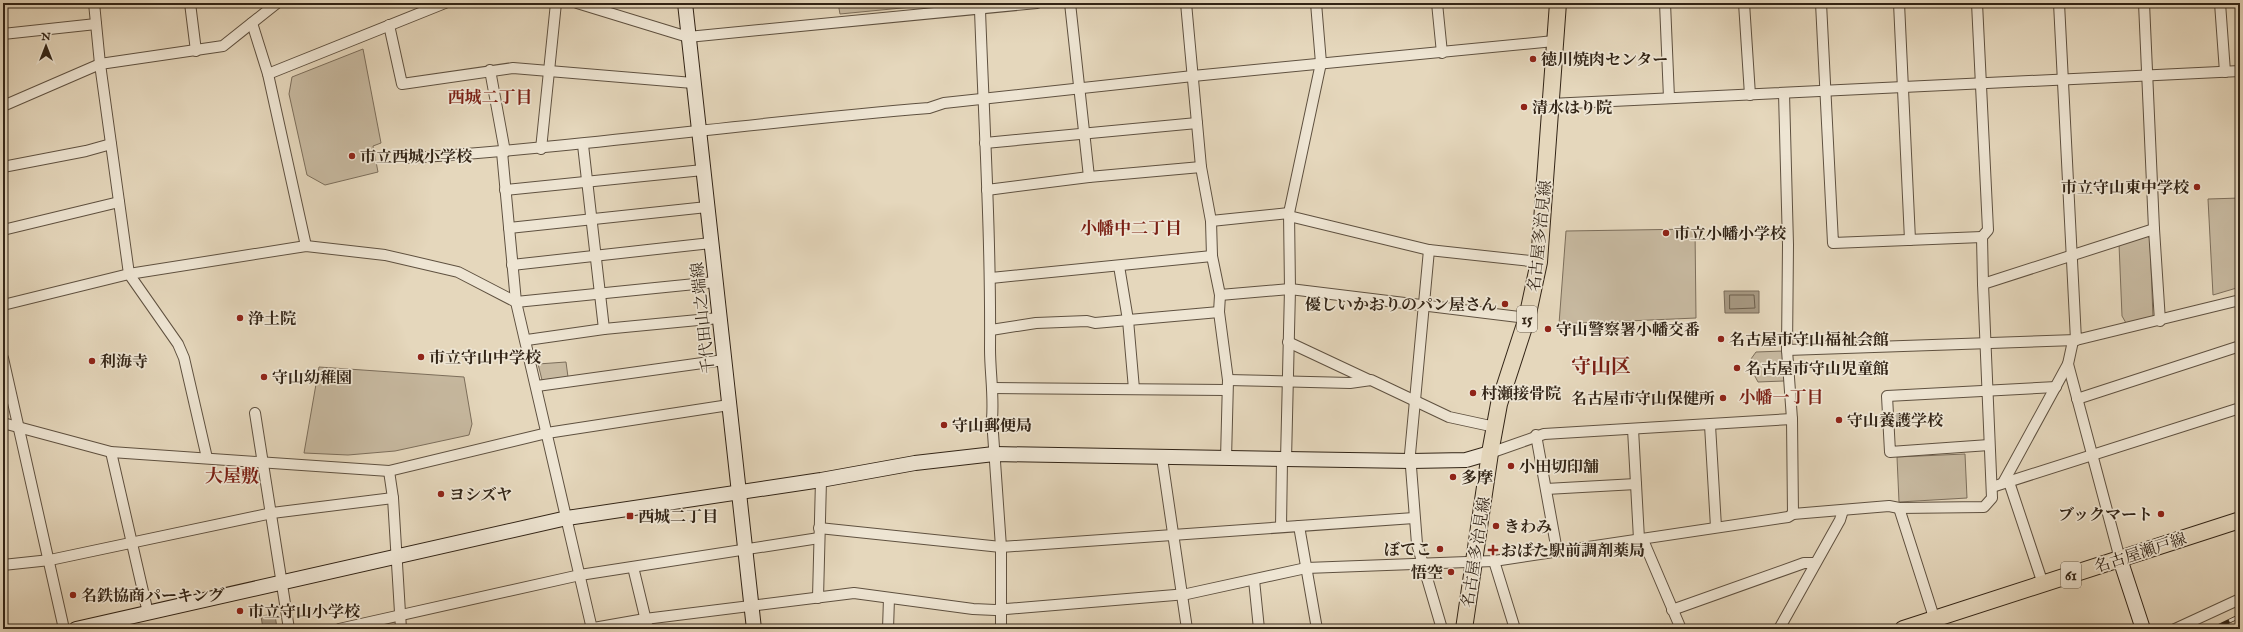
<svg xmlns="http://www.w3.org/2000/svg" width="2243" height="632" viewBox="0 0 2243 632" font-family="'IM FELL English','Noto Serif JP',serif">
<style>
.green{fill:#c7b9a0;stroke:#7c6e5b}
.water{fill:#a89a84;stroke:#796b58}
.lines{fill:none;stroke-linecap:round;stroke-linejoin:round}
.shore{stroke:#6d5f4d;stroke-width:1}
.street-casing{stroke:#5f5140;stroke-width:12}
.secondary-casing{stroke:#322416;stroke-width:16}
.primary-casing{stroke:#322416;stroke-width:18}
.street{stroke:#eee5d3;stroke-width:10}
.secondary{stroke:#eee5d3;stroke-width:14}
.primary{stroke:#e5d7bc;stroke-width:16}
.rail-casing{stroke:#322416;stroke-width:4.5}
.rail{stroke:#eee5d3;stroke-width:3;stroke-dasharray:9;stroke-linecap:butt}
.poi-dot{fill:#8f2418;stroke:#eee5d3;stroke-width:1.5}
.labels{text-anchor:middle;stroke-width:3.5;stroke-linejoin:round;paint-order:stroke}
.shield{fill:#eee5d3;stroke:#6a5e4f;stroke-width:1}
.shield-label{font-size:15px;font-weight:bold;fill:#322416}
.poi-label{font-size:16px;font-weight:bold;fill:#322416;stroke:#eee5d3;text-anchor:start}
.street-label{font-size:16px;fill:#322416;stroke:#eee5d3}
.neighbourhood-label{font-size:17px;font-weight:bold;fill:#7a1f14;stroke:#eee5d3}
.quarter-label{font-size:18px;font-weight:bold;fill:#7a1f14;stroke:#eee5d3}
.district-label{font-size:20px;font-weight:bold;fill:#7a1f14;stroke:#eee5d3}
</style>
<rect width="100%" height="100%" fill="#e5d7bc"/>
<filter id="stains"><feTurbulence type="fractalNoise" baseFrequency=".005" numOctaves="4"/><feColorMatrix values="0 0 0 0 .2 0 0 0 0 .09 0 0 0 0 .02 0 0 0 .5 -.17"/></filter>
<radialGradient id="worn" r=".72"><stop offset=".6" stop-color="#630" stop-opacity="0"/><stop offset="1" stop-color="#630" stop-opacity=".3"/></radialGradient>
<!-- green -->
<g class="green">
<polygon points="838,3 953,3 840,14"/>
<polygon points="363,49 381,143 373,146 378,172 325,185 307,175 289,94 292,77"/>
<polygon points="2240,198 2240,287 2213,295 2208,199"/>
<polygon points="1695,229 1696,318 1559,324 1566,231"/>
<polygon points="2146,234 2150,239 2153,318 2126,323 2122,316 2119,244"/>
<polygon points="1784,351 1784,381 1758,382 1748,363 1756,352"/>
<polygon points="566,362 568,377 542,380 538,364"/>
<polygon points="319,367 464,377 472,424 469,435 395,451 348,455 304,453"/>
<polygon points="1965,454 1967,498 1899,502 1897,457"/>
</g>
<!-- water -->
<g class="water">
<polygon points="1724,291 1759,291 1759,313 1725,313"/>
<polygon points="275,614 277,629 263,629 261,616"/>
</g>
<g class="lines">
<!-- shore -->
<polygon class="shore" points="1730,295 1754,295 1755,308 1730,309"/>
<defs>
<g id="street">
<polyline points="94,3 100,64 129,274 178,344 184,358 207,458"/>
<polyline points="190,3 196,51"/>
<polyline points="577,3 688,37 1037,3"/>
<polyline points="1070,3 1089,177"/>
<polyline points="1186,3 1201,167 1211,221 1212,256 1220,295 1219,312 1228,380 1226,459"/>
<polyline points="1437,3 1442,53"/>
<polyline points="1665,3 1669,98"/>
<polyline points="1744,3 1750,95"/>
<polyline points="1821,3 1833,243 1982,237"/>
<polyline points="1899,3 1910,240"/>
<polyline points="2059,3 2076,340 2240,300"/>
<polyline points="2144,3 2154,229 2160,321"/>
<polyline points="2220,3 2225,72"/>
<path d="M980 10C984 123 991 236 990 349 990 372 994 395 992 419L1001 547V629"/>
<polyline points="252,23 268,74 306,246"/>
<polyline points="389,25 402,84 513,68 693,83"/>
<polyline points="3,34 96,24"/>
<polyline points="490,70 505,152"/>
<polyline points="268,74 445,3"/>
<polyline points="1784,93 1788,245 1787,350 1792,419 1793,514"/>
<polyline points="1550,104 2240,71"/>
<polyline points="3,106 100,64 223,46 277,3"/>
<polyline points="985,143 1197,123"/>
<polyline points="583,145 604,329"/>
<polyline points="541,149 556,3"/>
<polyline points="502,152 516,302 592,629"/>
<path d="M410 158C584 147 755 122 929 108L944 103 1193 76 1554 41"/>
<polyline points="3,167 86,151 111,144"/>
<polyline points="505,190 703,170"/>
<polyline points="987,190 1089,177 1201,167"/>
<polyline points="1289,216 1429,250 1539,262"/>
<polyline points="1211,221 1289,213"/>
<polyline points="509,228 707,207"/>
<polyline points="3,230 119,202"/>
<polyline points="1429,250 1410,454 1417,544 1442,629"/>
<polyline points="512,265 711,243"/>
<polyline points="1119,266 1128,320 1134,389"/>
<polyline points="991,278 1212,256"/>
<polyline points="1983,284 2154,229"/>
<polyline points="1220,295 1290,289 1527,318"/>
<polyline points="3,305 129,274 306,246 385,255 458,272 516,302 715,282"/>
<polyline points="991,330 1036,323 1087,321 1095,323 1219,312"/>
<polyline points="527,340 604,329 719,318"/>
<polyline points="2073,341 2068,364 2120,559"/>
<polyline points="1288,342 1369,380"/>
<polyline points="1787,350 2076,340"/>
<polyline points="3,358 64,629"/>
<polyline points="1228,380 1350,383 1371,380 1449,417 1495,427"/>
<polyline points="537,386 724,360"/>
<polyline points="992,388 1226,390"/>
<polyline points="2077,399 2240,346"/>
<polyline points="255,413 289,629"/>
<polyline points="3,423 111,452 389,471 547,433 729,405"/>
<polyline points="1710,425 1716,527"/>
<polyline points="1633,429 1639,539"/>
<polyline points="1536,435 1557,551"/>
<polyline points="1989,445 1890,452 1887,396 2056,387"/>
<polyline points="111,452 148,613"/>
<polyline points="1490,453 1544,434 1792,419"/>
<polyline points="1162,458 1187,629"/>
<polyline points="1286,460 1290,289 1289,213 1321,63 1316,3"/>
<polyline points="389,471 393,498 401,629"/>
<polyline points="2009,482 2043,584"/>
<polyline points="2003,483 2068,364"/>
<polyline points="1992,487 2240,408"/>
<polyline points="1546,489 1636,484"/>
<polyline points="1899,508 1932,611 1933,629"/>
<polyline points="1299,526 1317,629"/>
<polyline points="1281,527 1282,460"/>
<polyline points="819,528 1001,547 1414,518"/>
<polyline points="1643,540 1681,629"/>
<polyline points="1494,561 1515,629"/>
<polyline points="3,565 50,560 272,513 393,498"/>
<polyline points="633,567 648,629"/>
<polyline points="1254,580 1259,629"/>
<polyline points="818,598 821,480"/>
<polyline points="1672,610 1804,563 1815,563"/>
<polyline points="339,629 580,575 819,538"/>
<polyline points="588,629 645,619 854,593 973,609 995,610 1187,594 1306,568 1494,561 1788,517 1793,514 1889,506 1899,508 1984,507 1992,498 1983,284 1982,237 1988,230 1977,3"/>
<polyline points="888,629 889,598"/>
<polyline points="1779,629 1840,520 1843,510"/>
<polyline points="2175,629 2240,599"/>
<polyline points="2239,629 2240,628"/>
</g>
<g id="secondary">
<polyline points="685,3 754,629"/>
<polyline points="2120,559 2143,629"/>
<polyline points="76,629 567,518 821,480 915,463 994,454 1411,461 1466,460 1490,453"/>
</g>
<g id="primary">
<polyline points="1464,629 1490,453 1499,404 1527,318 1539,262 1558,3"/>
<polyline points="1903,629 2240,520"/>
</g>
</defs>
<!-- street casing -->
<use href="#street" class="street-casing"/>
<!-- secondary casing -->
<use href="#secondary" class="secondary-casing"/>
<!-- primary casing -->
<use href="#primary" class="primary-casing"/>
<!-- street -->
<use href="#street" class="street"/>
<!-- secondary -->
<use href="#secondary" class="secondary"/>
<!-- primary -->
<use href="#primary" class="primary"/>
<defs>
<polyline id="rail" points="2213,629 2240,616"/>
</defs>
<!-- rail casing -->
<use href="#rail" class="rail-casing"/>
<!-- rail -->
<use href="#rail" class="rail"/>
</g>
<!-- markers -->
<g class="poi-dot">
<circle cx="1533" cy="59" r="4"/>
<circle cx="1524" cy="107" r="4"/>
<circle cx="352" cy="156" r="4"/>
<circle cx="2197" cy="187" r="4"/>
<circle cx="1666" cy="233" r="4"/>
<circle cx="1505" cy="304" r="4"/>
<circle cx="240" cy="318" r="4"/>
<circle cx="1548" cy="329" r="4"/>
<circle cx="1721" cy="339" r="4"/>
<circle cx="421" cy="357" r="4"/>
<circle cx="92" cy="361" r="4"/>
<circle cx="1737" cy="368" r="4"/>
<circle cx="264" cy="377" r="4"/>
<circle cx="1473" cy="393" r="4"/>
<circle cx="1723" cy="398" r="4"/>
<circle cx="1839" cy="420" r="4"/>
<circle cx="944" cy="425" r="4"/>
<circle cx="1511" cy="466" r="4"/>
<circle cx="1453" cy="477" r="4"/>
<circle cx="441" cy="494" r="4"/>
<circle cx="2161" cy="514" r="4"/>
<rect x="626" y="512" width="8" height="8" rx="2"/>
<circle cx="1496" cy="526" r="4"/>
<circle cx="1440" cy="549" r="4"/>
<path d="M1491 544h4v4h4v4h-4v4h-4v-4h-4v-4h4z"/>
<circle cx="1451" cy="572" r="4"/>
<circle cx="73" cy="595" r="4"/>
<circle cx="240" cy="611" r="4"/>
</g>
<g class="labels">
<!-- shield labels -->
<g class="shield">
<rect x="1517" y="306" width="20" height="26" rx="3"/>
<rect x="2061" y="562" width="20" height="26" rx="3"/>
</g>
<g class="shield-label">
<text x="1527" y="324">15</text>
<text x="2071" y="580">61</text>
</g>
<!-- poi labels -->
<g class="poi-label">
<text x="1541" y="65">徳川焼肉センター</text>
<text x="1532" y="113">清水はり院</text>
<text x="360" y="162">市立西城小学校</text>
<text x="2189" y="193" text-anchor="end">市立守山東中学校</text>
<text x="1674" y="239">市立小幡小学校</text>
<text x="1497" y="310" text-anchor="end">優しいかおりのパン屋さん</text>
<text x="248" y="324">浄土院</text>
<text x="1556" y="335">守山警察署小幡交番</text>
<text x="1729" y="345">名古屋市守山福祉会館</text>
<text x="429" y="363">市立守山中学校</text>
<text x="100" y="367">利海寺</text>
<text x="1745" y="374">名古屋市守山児童館</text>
<text x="272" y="383">守山幼稚園</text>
<text x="1481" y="399">村瀬接骨院</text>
<text x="1715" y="404" text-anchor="end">名古屋市守山保健所</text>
<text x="1847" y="426">守山養護学校</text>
<text x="952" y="431">守山郵便局</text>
<text x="1519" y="472">小田切印舗</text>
<text x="1461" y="483">多摩</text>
<text x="449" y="500">ヨシズヤ</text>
<text x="2153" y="520" text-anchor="end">ブックマート</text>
<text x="638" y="522">西城二丁目</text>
<text x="1504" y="532">きわみ</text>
<text x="1432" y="555" text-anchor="end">ぼてこ</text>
<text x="1501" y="556">おばた駅前調剤薬局</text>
<text x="1443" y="578" text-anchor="end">悟空</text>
<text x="81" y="601">名鉄協商パーキング</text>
<text x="248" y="617">市立守山小学校</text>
</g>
<!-- street labels -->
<g class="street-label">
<text transform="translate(1539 236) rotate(-84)" y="6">名古屋多治見線</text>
<text transform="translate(702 318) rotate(-96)" y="6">千代田山之端線</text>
<text transform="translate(1475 552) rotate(-81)" y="6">名古屋多治見線</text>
<text transform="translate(2140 552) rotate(-18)" y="6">名古屋瀬戸線</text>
</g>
<!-- neighbourhood labels -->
<g class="neighbourhood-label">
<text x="490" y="103">西城二丁目</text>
<text x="1131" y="234">小幡中二丁目</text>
<text x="1781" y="403">小幡一丁目</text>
</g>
<!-- quarter labels -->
<g class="quarter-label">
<text x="232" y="482">大屋敷</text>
</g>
<!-- district labels -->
<g class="district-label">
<text x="1601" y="373">守山区</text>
</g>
</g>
<!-- margin -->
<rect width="2243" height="632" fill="none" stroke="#e5d7bc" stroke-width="16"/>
<rect x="4" y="4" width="2235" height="624" fill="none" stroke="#322416" stroke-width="2"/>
<rect x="8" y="8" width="2227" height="616" fill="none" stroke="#322416"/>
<!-- north arrow -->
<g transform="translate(46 46)" stroke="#eee5d3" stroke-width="3" paint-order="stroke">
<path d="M0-3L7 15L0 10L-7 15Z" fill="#322416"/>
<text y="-6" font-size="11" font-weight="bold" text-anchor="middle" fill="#322416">N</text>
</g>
<rect width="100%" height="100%" filter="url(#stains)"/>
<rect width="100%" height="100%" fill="url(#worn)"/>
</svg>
